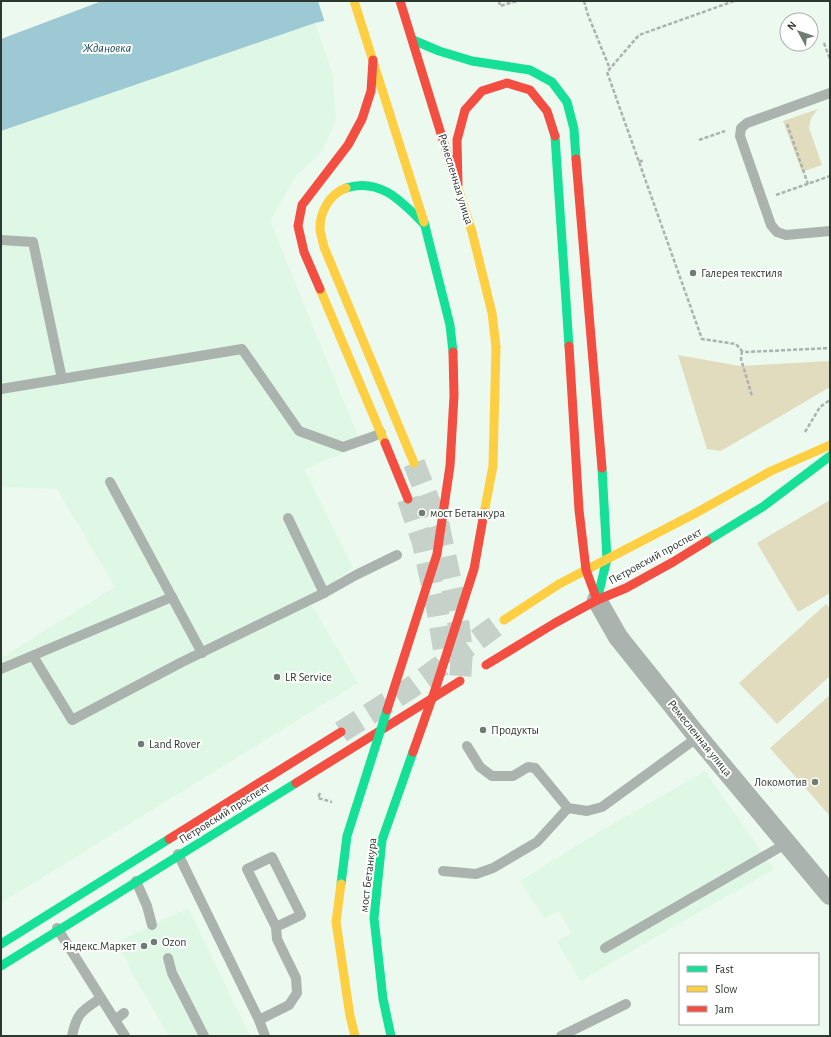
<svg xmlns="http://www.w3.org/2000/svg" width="831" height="1037" viewBox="0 0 831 1037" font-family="'Alegreya Sans',sans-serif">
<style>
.built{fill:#dff8e5}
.green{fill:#e2dcbf}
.water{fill:#9cc9d3}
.pier{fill:#ecf9ef}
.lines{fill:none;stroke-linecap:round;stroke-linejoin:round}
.secondary-tunnel{stroke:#c6d2c9;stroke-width:22;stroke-dasharray:22 11;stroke-linecap:butt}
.path{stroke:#abb3ae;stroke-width:2.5;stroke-dasharray:4 2;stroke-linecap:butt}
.lane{stroke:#abb3af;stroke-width:10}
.street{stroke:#abb3af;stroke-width:20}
.fast{stroke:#16e098;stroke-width:9}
.slow{stroke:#ffcf43;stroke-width:9}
.jam{stroke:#f24e42;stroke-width:9}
.fast-bridge{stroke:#16e098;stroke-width:9}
.slow-bridge{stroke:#ffcf43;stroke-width:9}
.jam-bridge{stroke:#f24e42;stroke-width:9}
.poi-dot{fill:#707c73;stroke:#fff;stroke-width:1.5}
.labels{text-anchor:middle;stroke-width:4;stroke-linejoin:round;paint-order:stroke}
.street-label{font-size:12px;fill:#2d3830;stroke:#fff}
.poi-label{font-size:12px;fill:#2d3830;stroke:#fff;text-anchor:start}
.water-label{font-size:13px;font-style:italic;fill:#134855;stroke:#fff}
</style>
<rect width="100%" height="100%" fill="#ecf9ef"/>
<!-- built -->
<g class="built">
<polygon points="315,23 333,75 336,120 322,151 296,176 270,221 362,446 304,469 353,568 308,599 358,683 1,903 1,658 115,587 57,489 1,487 1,131"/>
<polygon points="705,771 774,869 580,981 557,941 571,933 559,911 544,918 520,881 594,835"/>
<polygon points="188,908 204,941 250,1036 169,1036 133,975 117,942"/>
</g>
<!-- green -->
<g class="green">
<polygon points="818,109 811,118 809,128 822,165 802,172 783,121"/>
<polygon points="678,355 740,366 830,361 830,387 721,451 707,449"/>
<polygon points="830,500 830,593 798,612 757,543"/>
<polygon points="826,604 830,608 830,676 777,724 739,683"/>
<polygon points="830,695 830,816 770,748"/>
</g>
<!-- water -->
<polygon class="water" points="102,1 414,1 315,23 1,131 1,39"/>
<!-- pier -->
<polygon class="pier" points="318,1 416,1 414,3 325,23"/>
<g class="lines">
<!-- secondary-tunnel -->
<g class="secondary-tunnel">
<polyline points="414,463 439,527 456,606 462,651 460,681"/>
<polyline points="408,499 423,543 438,613 446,662 447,664"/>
<polyline points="341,732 409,689 504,620"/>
</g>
<!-- path -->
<g class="path">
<polyline points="499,1 500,6 517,1"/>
<polyline points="584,1 588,15 610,69"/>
<polyline points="734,1 639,35 607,72 702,339 736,344 742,351 747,352 830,348"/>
<polyline points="824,43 830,59"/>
<polyline points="787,124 808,184"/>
<polyline points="699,140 725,131"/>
<polyline points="639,162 644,160"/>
<polyline points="776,195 830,176"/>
<polyline points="742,351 741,359 752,396"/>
<polyline points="805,432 820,407 830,400"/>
<polyline points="320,793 318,798 332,802"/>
</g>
<!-- lane -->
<g class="lane">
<polyline points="830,93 747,123 741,128 740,136 771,225 777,232 786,235 830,231"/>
<polyline points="1,240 33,242 62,379"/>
<polyline points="1,389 242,349 299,431 343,447 372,437 381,433"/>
<polyline points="110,482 202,653"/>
<polyline points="288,518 324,593"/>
<polyline points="33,656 72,720 182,662 324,593 356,575 397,555"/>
<polyline points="1,669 172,597"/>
<polyline points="467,746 480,767 492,776 513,776 528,767 535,768 568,808 587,811 602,807 698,737"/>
<polyline points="178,854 259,1020 265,1036"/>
<polyline points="443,871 476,874 493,868 537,842 568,808"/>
<polyline points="136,881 147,906 152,925"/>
<polyline points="57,928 125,1036"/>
<polyline points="605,948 787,843"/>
<polyline points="168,958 172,973 204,1036"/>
<polyline points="115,1020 124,1013"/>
<polyline points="259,1020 289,1005 297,993 296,978 277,939 276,927 247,869 272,857 301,915 276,927"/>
<path d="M72 1036C77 1012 82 1011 101 998"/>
<polyline points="561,1036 626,1004"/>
</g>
<!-- street -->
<polyline class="street" points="597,600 618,637 698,737 830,895"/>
<!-- fast -->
<g class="fast">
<polyline points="413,40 439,51 472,61 530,70 552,82 567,102 574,129 576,159"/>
<polyline points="555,136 569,346"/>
<path d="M346 188C381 177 403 203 425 225"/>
<polyline points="424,222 450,325 453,352"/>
<polyline points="707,541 764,506 830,456"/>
<polyline points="597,600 607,559 602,468"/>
<polyline points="1,944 169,839"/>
<polyline points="1,966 296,783"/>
</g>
<!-- slow -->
<g class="slow">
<polyline points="354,1 424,222"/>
<polyline points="454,176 472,232 492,313 496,347"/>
<path d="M346 188C330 194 320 211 320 228 320 234 323 241 324 247L414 463"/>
<polyline points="320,289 385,443"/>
<polyline points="504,620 559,584 694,514 771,471 830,445"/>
</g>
<!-- jam -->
<g class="jam">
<polyline points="400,1 454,176"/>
<polyline points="576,159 602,468"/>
<polyline points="458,185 457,140 465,110 482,91 507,83 530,90 547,111 555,136"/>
<polyline points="320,289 304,252 298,226 302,205 348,145 362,119 371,91 373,60"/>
<polyline points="569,346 579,510 586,570 597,600"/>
<polyline points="385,443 408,499"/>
<polyline points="486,665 555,623 597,600 626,588 673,562 707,541"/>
<polyline points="296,783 460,681"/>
<polyline points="169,839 341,732"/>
</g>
<!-- fast-bridge -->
<g class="fast-bridge">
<polyline points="341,884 347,836 387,710"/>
<polyline points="391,1036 383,999 374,918 382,840 413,752"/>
</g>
<!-- slow-bridge -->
<g class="slow-bridge">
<polyline points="484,513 493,466 496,347"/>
<polyline points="341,884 336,922 350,1016 355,1036"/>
</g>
<!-- jam-bridge -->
<g class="jam-bridge">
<polyline points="387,710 437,554 450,466 454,396 453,352"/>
<polyline points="413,752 435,690 474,569 484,513"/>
</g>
</g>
<!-- markers -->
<g class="poi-dot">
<circle cx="693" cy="273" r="4"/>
<circle cx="422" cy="513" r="4"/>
<circle cx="277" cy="677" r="4"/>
<circle cx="483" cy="730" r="4"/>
<circle cx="141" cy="744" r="4"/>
<circle cx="815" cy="782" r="4"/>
<circle cx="154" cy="942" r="4"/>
<circle cx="144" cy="946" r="4"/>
</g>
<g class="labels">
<!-- street labels -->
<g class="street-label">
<text transform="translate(456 179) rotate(73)" y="4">Ремесленная улица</text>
<text transform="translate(655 556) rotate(-29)" y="4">Петровский проспект</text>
<text transform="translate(700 738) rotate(51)" y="4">Ремесленная улица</text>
<text transform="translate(224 813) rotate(-32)" y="4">Петровский проспект</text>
<text transform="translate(368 875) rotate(-83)" y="4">мост Бетанкура</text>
</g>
<!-- poi labels -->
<g class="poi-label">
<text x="701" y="277">Галерея текстиля</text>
<text x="430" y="517">мост Бетанкура</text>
<text x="285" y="681">LR Service</text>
<text x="491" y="734">Продукты</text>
<text x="149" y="748">Land Rover</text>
<text x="807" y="786" text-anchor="end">Локомотив</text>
<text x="162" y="946">Ozon</text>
<text x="136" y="950" text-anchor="end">Яндекс.Маркет</text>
</g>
<!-- water labels -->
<g class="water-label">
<text x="107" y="52">Ждановка</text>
</g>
</g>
<!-- border -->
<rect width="831" height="1037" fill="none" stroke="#2d3830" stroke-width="4"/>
<!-- legend -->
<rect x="679" y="953" width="140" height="72" fill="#ffffff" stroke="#abafac"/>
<rect x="687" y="966" width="20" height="6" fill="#16e098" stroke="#abafac"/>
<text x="715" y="973" font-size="12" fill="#2d3830">Fast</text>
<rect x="687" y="986" width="20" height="6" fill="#ffcf43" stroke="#abafac"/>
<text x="715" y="993" font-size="12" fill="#2d3830">Slow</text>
<rect x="687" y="1006" width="20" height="6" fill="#f24e42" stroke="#abafac"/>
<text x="715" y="1013" font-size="12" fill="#2d3830">Jam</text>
<!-- north arrow -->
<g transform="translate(799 32) rotate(310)"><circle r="19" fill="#ffffff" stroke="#abafac"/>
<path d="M0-3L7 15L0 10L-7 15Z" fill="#707c73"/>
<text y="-6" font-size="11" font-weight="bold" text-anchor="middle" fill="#2d3830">N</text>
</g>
</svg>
